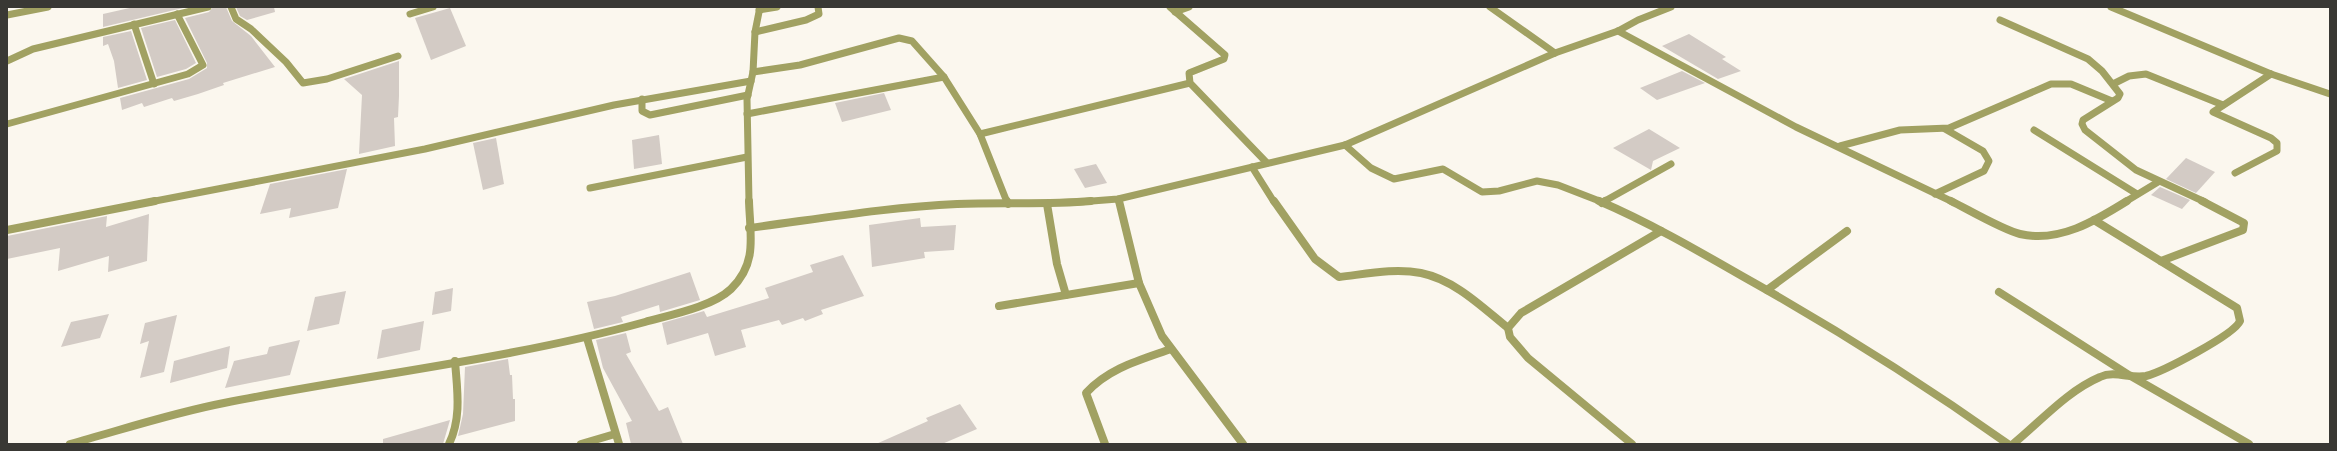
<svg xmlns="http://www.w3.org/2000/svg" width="2337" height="451" viewBox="0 0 2337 451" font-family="'Source Sans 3',sans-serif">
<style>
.building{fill:#d3cbc5}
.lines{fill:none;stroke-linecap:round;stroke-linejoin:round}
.street-far1{stroke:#a1a162;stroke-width:7}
.street{stroke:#a1a162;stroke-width:8}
</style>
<rect width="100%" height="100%" fill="#fbf7ee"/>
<!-- building -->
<g class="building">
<polygon points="134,7 187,7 103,27 103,14"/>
<polygon points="213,7 226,7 232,21 251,36 275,67 223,83 224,85 198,94 174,101 172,98 144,107 142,103 122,110 120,98 189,79 207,68 207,63 185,18 209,12"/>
<polygon points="236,7 274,7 275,12 247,20 240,16"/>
<polygon points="450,8 466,46 431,60 415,18"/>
<polygon points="175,20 196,63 186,69 157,77 141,28"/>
<polygon points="131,31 147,80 118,88 114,61 108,44 103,46 103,37"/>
<polygon points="1689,34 1726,57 1722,59 1741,71 1718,79 1662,46"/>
<polygon points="399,61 399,96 398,117 394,118 395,146 359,154 362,95 344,79"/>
<polygon points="1682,71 1705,83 1657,100 1640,88"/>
<polygon points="884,93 891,110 842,122 835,103"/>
<polygon points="1649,129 1680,148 1653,161 1651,170 1613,148"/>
<polygon points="659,135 662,164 634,169 632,140"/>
<polygon points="496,138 504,184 483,190 473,143"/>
<polygon points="2186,158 2215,172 2196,193 2166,179"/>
<polygon points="1096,164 1107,183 1085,188 1074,169"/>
<polygon points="347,169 338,208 289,218 291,208 260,214 270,184"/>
<polygon points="2160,187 2190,200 2182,209 2151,195"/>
<polygon points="149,214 147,261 108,272 109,256 58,271 60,248 7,259 7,236 107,216 106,227"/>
<polygon points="920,218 921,227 956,225 954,250 924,252 925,258 872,267 869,225"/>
<polygon points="843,255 864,296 821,310 823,314 805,321 803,318 782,325 779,320 741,330 746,347 715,356 708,333 667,345 662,323 704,311 707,317 769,298 765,288 813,272 810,265"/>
<polygon points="690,272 700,300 660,312 659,305 621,317 623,322 594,329 587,302 615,296"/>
<polygon points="453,288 451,311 432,315 435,292"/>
<polygon points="346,291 339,324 307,331 315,297"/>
<polygon points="109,314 100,338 61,347 71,322"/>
<polygon points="177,315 164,372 140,378 149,341 140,344 145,323"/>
<polygon points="424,321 420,350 377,359 382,330"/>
<polygon points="626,333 631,352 626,354 659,411 668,407 683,444 631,444 626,423 632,421 603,368 596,340"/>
<polygon points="300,340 290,375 225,388 234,361 267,354 269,347"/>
<polygon points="230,346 227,368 170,383 174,361"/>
<polygon points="508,359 510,375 512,375 513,399 515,399 515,421 458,436 463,414 465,367"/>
<polygon points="960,404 977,429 942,444 876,444 928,421 926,418"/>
<polygon points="450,420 443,444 383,444 383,439"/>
</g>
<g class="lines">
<!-- street-far1 -->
<g class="street-far1">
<polyline points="231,7 236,19 251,29 286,62 303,83 327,79 398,56"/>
<polyline points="1170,7 1225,55 1224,59 1189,73 1190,83 1267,163"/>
<polyline points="1490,7 1555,53"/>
<polyline points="2111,7 2271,74 2330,94"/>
<polyline points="759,10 777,7"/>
<polyline points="1175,12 1189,7"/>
<polyline points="410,14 433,7"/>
<polyline points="7,15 48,7"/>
<polyline points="2000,20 2088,59 2102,71 2120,94 2118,98 2083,120 2082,124 2085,130 2136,170 2205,202"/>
<polyline points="134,24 154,84"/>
<polyline points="1618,31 1796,127 1953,202"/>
<polyline points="755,32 806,20 819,14 818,7"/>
<polyline points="7,61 33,49 208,7"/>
<polyline points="753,72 800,65 899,38 912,41 944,77 980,134 1007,202"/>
<polyline points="2113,84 2129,76 2146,74 2223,105"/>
<polyline points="642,99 642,111 650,115 748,95"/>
<polyline points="747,114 944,77"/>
<polyline points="7,124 188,74 203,65 177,14"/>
<polyline points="2034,130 2137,194"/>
<polyline points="980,134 1190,83"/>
<polyline points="1345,145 1371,168 1394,179 1443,169 1482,192 1499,191 1537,181 1558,185 1602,202"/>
<polyline points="1840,146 1900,130 1949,128 2051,84 2071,84 2112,101"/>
<polyline points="1252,167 1274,202"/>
<polyline points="2235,173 2277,151 2277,143 2271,138 2213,112 2271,74"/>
<polyline points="590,188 747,157"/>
<polyline points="1935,194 1984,171 1989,161 1983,151 1945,129"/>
<polyline points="1118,199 1119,202"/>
<polyline points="150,202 425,149 614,105 751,81"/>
<polyline points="749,202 747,99 753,72 755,32 760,7"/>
<polyline points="1079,202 1118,199 1345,145 1555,53 1618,31 1638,20 1671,7"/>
<polyline points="1603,202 1671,164"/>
<polyline points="2125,202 2158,182"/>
</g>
<!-- street -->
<g class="street">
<polyline points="1007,201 1008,204"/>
<polyline points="1119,201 1139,283 1162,336 1243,444"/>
<path d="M1274 201 1315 259 1339 277C1366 274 1394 268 1421 273 1455 280 1482 307 1508 328"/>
<path d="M1599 201C1648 222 1695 249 1742 276 1833 327 1922 383 2008 444"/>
<path d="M1951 201C1969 210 2003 230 2020 234 2059 243 2095 221 2127 201"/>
<polyline points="1602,203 1605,201"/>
<polyline points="1047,204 1057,264 1066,295"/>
<path d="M749 228C818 219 888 207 957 204 1002 202 1046 205 1091 201"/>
<polyline points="7,230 155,201"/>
<polyline points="2161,261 2243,230 2244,223 2202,201"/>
<polyline points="1767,290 1847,231"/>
<polyline points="1999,292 2129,375 2249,444"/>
<polyline points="999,306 1139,283"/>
<polyline points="587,338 619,444"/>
<path d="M70 444C121 430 172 413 224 403 364 375 507 360 645 322 670 315 712 307 731 289 758 263 750 235 749 201"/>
<path d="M449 444C462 417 457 389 455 361"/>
<polyline points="581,444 615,434"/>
<path d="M1105 444 1086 393C1109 368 1140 360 1171 349"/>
<polyline points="1632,444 1528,358 1510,337 1508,328 1521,313 1661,231"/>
<path d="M2013 444C2040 422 2067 391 2100 377 2115 370 2130 379 2146 376 2162 372 2234 335 2240 321L2237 308 2094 220"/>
</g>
</g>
<!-- border -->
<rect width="2337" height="451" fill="none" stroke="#393834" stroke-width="16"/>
</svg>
